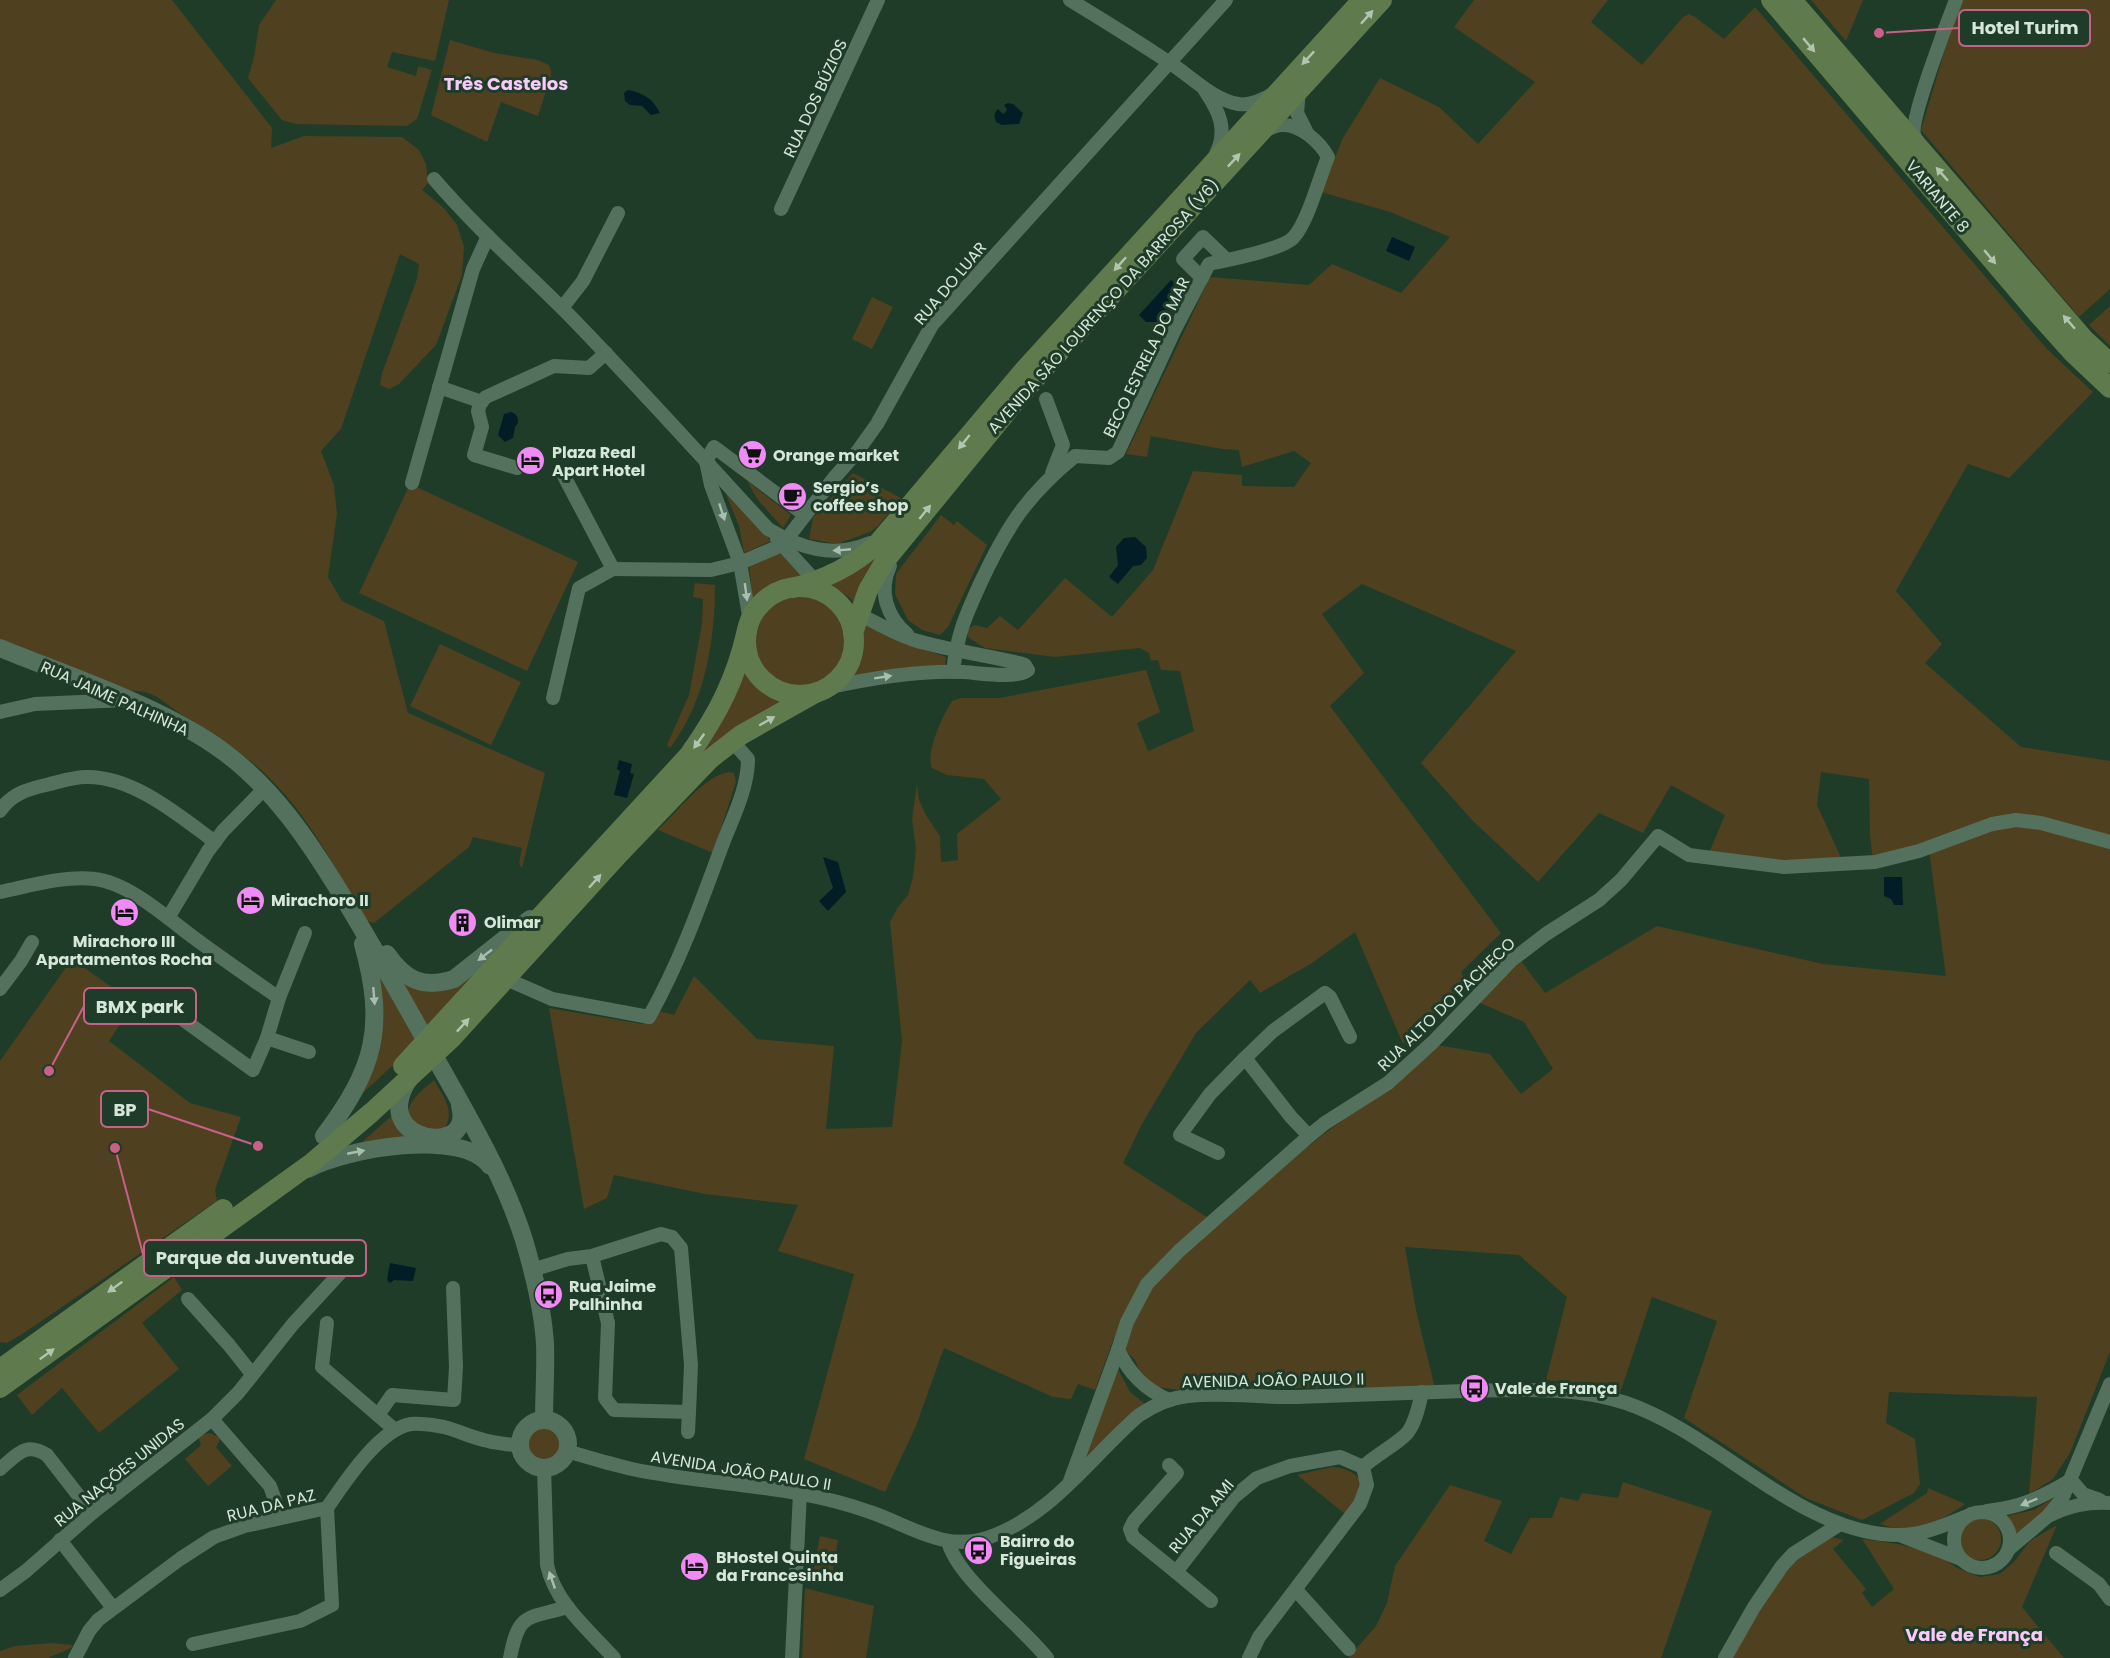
<svg xmlns="http://www.w3.org/2000/svg" width="2110" height="1658" viewBox="0 0 2110 1658" font-family="Poppins,sans-serif">
<style>
.green{fill:#4f401f;fill-rule:evenodd}
.water{fill:#021d25}
.lines{fill:none;stroke-linecap:round;stroke-linejoin:round}
.minor{stroke:#53715c;stroke-width:14}
.tertiary{stroke:#53715c;stroke-width:18}
.secondary{stroke:#5f7a4c;stroke-width:20}
.oneway{fill:#b2c6af}
.oneway2{fill:#a8beae}
.labels{text-anchor:middle;stroke-width:6;stroke-linejoin:round;paint-order:stroke}
.street-label{font-size:16px;fill:#d6e7da;stroke:#1f3c29}
.poi-label{font-size:16px;font-weight:bold;fill:#d6e7da;stroke:#1f3c29;text-anchor:start}
.neighbourhood-label{font-size:18px;font-weight:bold;fill:#f9cbfb;stroke:#1f3c29}
.leader{fill:none;stroke:#c96087;stroke-width:2}
.callout-dot{fill:#c96087;stroke:#1f3c29;stroke-width:2}
.callout{fill:#1f3c29;stroke:#c96087;stroke-width:2}
.callout-label{font-size:18px;text-anchor:middle;font-weight:bold;fill:#d6e7da}
</style>
<rect width="100%" height="100%" fill="#1f3c29"/>
<!-- green -->
<g class="green">
<path d="M0 0H172L272 128 271 148 304 136 402 137 419 150 426 164 428 183 422 190 443 207 457 225 464 247 462 275 436 345 399 384 389 389 380 385 382 373 417 279 419 264 400 254 341 429 321 451 334 485 337 514 328 577 342 601 384 621 408 713 545 773 522 868 519 864 522 848 473 837 469 847 374 923 367 921C335 868 307 811 260 769 235 747 209 731 181 714 162 702 154 689 129 691L0 639Z"/>
<polygon points="276,0 449,0 435,61 392,52 387,67 416,76 418,66 432,70 417,119 407,126 296,124 282,120 248,78 254,57 259,25"/>
<path d="M1474 0H1608L1591 22 1642 65 1683 17 1689 14 1695 17 1724 39 1755 7 2047 349 2093 392 2009 478 1968 464 1896 591 1942 644 1925 663 2021 747 2110 761V1352L2070 1453 2053 1479 2029 1494 2037 1397 1889 1392 1886 1423 1915 1439 1920 1484 1914 1493 1862 1520 1806 1498 1684 1418 1717 1321 1652 1297 1620 1393 1582 1384 1546 1380 1567 1297 1519 1255 1405 1247 1416 1310 1435 1388H1232L1180 1390 1156 1387 1143 1379 1135 1360 1114 1338 1095 1390 1078 1384 1071 1399 1053 1397 944 1348 916 1426 885 1492 804 1459 854 1274 778 1251 798 1205 705 1194 614 1175 607 1198 584 1209 549 1008 642 1024 648 1022 659 1011 674 1015 694 976 757 1039 834 1046 826 1129 892 1127 902 1041 890 922 898 907 908 895 913 877 916 849 912 819 917 784 919 800 927 817 940 836 941 862 958 860 957 834 1001 799 984 779 947 775 932 768C925 753 943 715 952 701L961 698H999L1146 670 1160 712 1137 723 1148 751 1194 731 1180 671 1161 670 1158 660 1151 661 1149 653 1140 648 1055 657 985 648 969 638 967 633 969 628 975 625 987 628 1000 616 1018 630 1065 578 1112 617 1153 570 1193 471 1242 475V486L1294 487 1311 463 1294 451 1242 467 1239 450 1222 449 1151 436 1147 457 1126 454 1210 277 1309 285 1332 264 1401 293 1450 237 1390 212 1321 192 1343 138 1380 78 1439 107 1478 144 1535 82 1454 27ZM1362 584 1516 651 1421 763 1473 821 1538 882 1599 813 1643 833 1671 785 1725 815 1709 853 1813 862 1842 860 1817 805 1821 772 1869 779 1870 835 1873 860 1928 842 1946 976 1823 964 1657 926 1545 993 1521 961 1480 1003 1524 1022 1553 1069 1521 1094 1490 1054 1437 1045 1395 1086 1352 1113 1296 1155 1219 1225 1123 1163 1142 1124 1196 1033 1250 980 1260 993 1312 963 1355 932 1403 1044 1466 980 1461 972 1501 933 1330 706 1364 673 1322 614Z"/>
<polygon points="1811,0 1863,0 1846,41"/>
<polygon points="1963,0 2110,0 2110,289 2079,317 1921,130 1952,26"/>
<polygon points="450,40 494,53 538,60 549,65 551,71 551,76 538,116 501,102 487,142 431,115"/>
<polygon points="872,297 893,307 872,349 852,339"/>
<polygon points="2110,306 2110,346 2089,325"/>
<polygon points="1043,361 856,606 851,599 828,582"/>
<polygon points="853,473 901,498 878,526 870,532 837,544 809,539 813,518"/>
<polygon points="747,481 791,515 783,528 758,500"/>
<polygon points="410,484 578,562 527,671 359,593"/>
<polygon points="724,489 771,541 744,553 739,526"/>
<polygon points="941,515 954,525 957,521 987,545 948,627 940,635 922,630 908,620 895,594 896,574"/>
<path d="M781 551 803 575 801 579C781 581 768 587 753 601L749 566Z"/>
<path d="M695 583 715 585C715 642 705 702 670 748L667 745 689 695 702 624 703 599 693 597Z"/>
<circle cx="800" cy="641" r="45"/>
<polygon points="864,623 896,640 946,657 945,666 906,668 853,678 862,656"/>
<polygon points="440,644 521,682 491,745 410,706"/>
<path d="M745 663C749 684 770 695 788 702L769 711 356 1122 295 1165 372 1102 688 766Z"/>
<path d="M729 772 734 773 736 782 713 853 658 830C676 813 705 775 729 772Z"/>
<polygon points="499,954 405,1054 363,1093 374,1066 373,974 415,988"/>
<polygon points="72,959 134,1003 109,1041 190,1103 241,1117 215,1190 217,1201 24,1333 7,1343 0,1342 0,1061"/>
<path d="M434 1080C443 1096 457 1113 443 1130L423 1132 408 1114C410 1098 423 1090 434 1080Z"/>
<polygon points="394,1114 402,1133 413,1144 354,1149"/>
<polygon points="174,1277 182,1290 142,1323 179,1369 99,1433 62,1388 32,1415 17,1395"/>
<polygon points="1118,1369 1130,1392 1145,1404 1086,1458"/>
<circle cx="544" cy="1443" r="17"/>
<polygon points="210,1433 219,1437 220,1440 216,1447 232,1466 208,1486 185,1459 201,1445 198,1437 201,1435"/>
<path d="M1332 1467C1346 1468 1367 1475 1360 1494 1357 1501 1349 1508 1345 1514L1297 1475Z"/>
<polygon points="1623,1482 1712,1511 1661,1658 1348,1658 1376,1626 1387,1603 1395,1566 1450,1485 1502,1501 1484,1541 1511,1554 1530,1518 1552,1518 1560,1497 1578,1501 1582,1493 1618,1498"/>
<path d="M1928 1488 1965 1504C1938 1523 1914 1535 1880 1524L1927 1493Z"/>
<polygon points="2056,1496 2057,1500 2016,1535 2007,1516 2034,1510"/>
<circle cx="1980" cy="1539" r="21"/>
<polygon points="2057,1525 2022,1607 2064,1658 1732,1658 1782,1571 1811,1547 1831,1537 1844,1540 1833,1549 1866,1589 1862,1593 1872,1607 1894,1589 1862,1539 1898,1544 1936,1553 1957,1568 1980,1577 2000,1574 2015,1561 2030,1541"/>
<polygon points="820,1536 838,1540 832,1575 813,1572"/>
<polygon points="805,1588 874,1606 866,1658 802,1658"/>
<polygon points="51,1643 73,1645 71,1648 48,1658 0,1658 0,1651 15,1646"/>
</g>
<!-- water -->
<g class="water">
<path d="M628 90C644 93 653 99 660 113L651 115 642 106 630 105 625 101 624 93Z"/>
<path d="M1008 103 1013 104 1023 113 1019 124 1002 125 996 122C994 117 994 113 998 109L1003 114 1006 112 1007 109 1004 105Z"/>
<polygon points="1392,237 1415,247 1409,261 1386,251"/>
<polygon points="1171,280 1180,288 1164,322 1146,322 1139,315"/>
<path d="M511 412C517 414 518 417 518 423L515 427 513 438 505 442 498 435 504 414Z"/>
<polygon points="1135,537 1146,547 1147,558 1141,565 1133,566 1118,584 1109,577 1118,565 1116,547 1124,538"/>
<polygon points="619,760 632,764 630,773 634,774 627,798 614,795 620,771 617,769"/>
<polygon points="823,857 838,862 846,892 828,911 819,901 833,888"/>
<polygon points="1884,877 1902,877 1903,905 1894,905 1891,899 1884,896"/>
<polygon points="390,1263 416,1268 413,1281 394,1280 390,1283 387,1280"/>
</g>
<g class="lines">
<!-- minor -->
<g class="minor">
<path d="M1070 0C1103 20 1135 40 1167 61 1190 75 1211 99 1238 104 1250 106 1262 100 1273 94"/>
<path d="M1204 89C1219 111 1229 130 1215 156"/>
<polyline points="1299,90 1297,113 1307,133"/>
<path d="M1918 143C1917 141 1915 138 1914 135 1910 119 1948 20 1956 0"/>
<path d="M434 179C476 228 524 270 569 315 637 385 702 457 768 529 800 548 833 559 870 543"/>
<polyline points="781,209 878,0"/>
<polyline points="1202,278 1183,259 1203,237 1227,260"/>
<polyline points="562,308 583,281 618,213"/>
<polyline points="439,387 482,402"/>
<polyline points="1046,399 1063,445 1052,473"/>
<polyline points="517,468 474,455 482,427 478,411 480,403 486,397 554,366 589,368 606,353"/>
<polyline points="412,483 473,269 488,236"/>
<polyline points="777,539 828,595"/>
<path d="M890 566C878 591 887 617 907 634"/>
<polyline points="613,569 711,570 740,563 782,545 834,478 857,452 877,424 932,325 1226,0"/>
<polyline points="750,621 740,563 711,485 706,461 714,447 805,515"/>
<path d="M953 672C957 635 965 617 980 584 1006 528 1026 496 1075 456L1109 458 1118 452 1175 329 1209 264C1227 260 1281 250 1293 238 1308 222 1319 178 1328 157 1320 142 1300 124 1282 125 1276 125 1270 128 1264 131"/>
<path d="M826 688C871 678 918 670 964 672 979 673 1017 679 1028 670L1025 665 1019 663C984 655 948 650 914 640 889 632 867 616 842 607"/>
<polyline points="553,698 579,588 613,569 564,476"/>
<polyline points="0,712 35,704 126,700"/>
<path d="M0 811C11 794 28 789 46 785 59 782 73 777 86 777 133 776 180 816 215 842"/>
<path d="M0 892C29 886 66 875 95 879 130 883 169 920 197 940 224 960 252 979 279 998L267 1038 253 1070 174 1013"/>
<polyline points="168,918 208,851 223,831 265,788"/>
<path d="M506 979 552 999 649 1017C680 962 701 903 723 843 733 817 748 788 748 759L732 741"/>
<polyline points="0,989 21,961 32,942"/>
<polyline points="279,998 305,933"/>
<polyline points="267,1038 309,1052"/>
<polyline points="1245,1058 1291,1117 1309,1136"/>
<polyline points="1218,1153 1180,1135 1210,1094 1245,1058 1273,1031 1325,993 1330,997 1350,1037"/>
<polyline points="532,1270 568,1259 592,1256 661,1234 672,1237 681,1248 691,1365 689,1412 614,1410 605,1398 608,1323 592,1256"/>
<polyline points="188,1299 229,1345 252,1374"/>
<polyline points="327,1323 322,1367 395,1430"/>
<path d="M1169 1400C1144 1389 1130 1374 1118 1350L1127 1322 1147 1284 1179 1251 1309 1136 1325 1123 1388 1083 1433 1042 1512 960 1546 934 1599 900 1621 880 1658 836 1689 855 1784 867 1875 862 1919 851 1992 824 2016 820 2041 823 2110 842"/>
<polyline points="378,1415 392,1395 454,1400 456,1367 453,1288"/>
<polyline points="212,1419 270,1486 281,1517"/>
<polyline points="688,1432 689,1412"/>
<path d="M566 1451C588 1457 610 1464 632 1469 711 1486 794 1484 870 1512 909 1525 944 1552 987 1538 1050 1517 1090 1458 1138 1416 1154 1405 1169 1398 1188 1396 1224 1392 1261 1398 1297 1397 1353 1395 1408 1393 1464 1391 1518 1390 1574 1386 1626 1403 1718 1434 1801 1536 1900 1535 1923 1535 1945 1525 1965 1517"/>
<polyline points="1169,1465 1177,1473 1134,1521 1130,1529 1133,1537 1176,1572"/>
<path d="M544 1467 547 1565C555 1603 589 1630 614 1658"/>
<path d="M0 1469C17 1455 25 1441 47 1455L92 1513"/>
<polyline points="2071,1480 2083,1494 2100,1500"/>
<polyline points="1070,1481 1118,1350"/>
<path d="M1987 1511C2022 1507 2040 1498 2071 1480"/>
<circle cx="1982" cy="1540" r="28"/>
<path d="M2050 1515C2070 1506 2086 1502 2108 1503"/>
<polyline points="1902,1536 1961,1559"/>
<polyline points="60,1540 113,1608"/>
<path d="M948 1541C956 1577 1022 1626 1047 1658"/>
<polyline points="2009,1549 2048,1516 2062,1499 2110,1384"/>
<polyline points="2056,1553 2099,1584 2110,1599"/>
<polyline points="0,1590 26,1571 92,1513 212,1419 238,1393 293,1324 340,1273 327,1257"/>
<polyline points="1296,1590 1349,1649"/>
<path d="M1211 1601 1176 1572 1234 1497 1257 1478 1290 1466 1340 1457 1363 1467C1374 1456 1402 1441 1408 1432 1416 1421 1419 1405 1422 1392"/>
<polyline points="193,1644 300,1621 332,1605 327,1508"/>
<path d="M75 1658 89 1631 98 1620 180 1559 214 1537 245 1526 327 1508C345 1482 379 1429 411 1424 422 1423 433 1425 444 1427 459 1431 473 1438 488 1441 499 1444 510 1444 520 1446"/>
<path d="M510 1658C519 1612 526 1619 568 1607"/>
<polyline points="792,1658 800,1493"/>
<polyline points="1249,1658 1259,1637 1360,1504 1367,1485 1363,1467"/>
<polyline points="1725,1658 1754,1607 1782,1566 1793,1554 1840,1524"/>
</g>
<!-- tertiary -->
<g class="tertiary">
<path d="M0 648C71 677 163 707 224 752 274 789 308 840 340 892 370 941 398 991 426 1041 461 1105 502 1170 524 1240 534 1274 543 1309 545 1344 546 1369 544 1395 544 1420"/>
<path d="M387 954C405 980 423 989 454 979L530 919"/>
<path d="M409 1079C372 1135 450 1153 460 1124 463 1118 461 1111 460 1105"/>
<path d="M324 1136C375 1068 386 1027 363 944"/>
<path d="M308 1169C344 1149 463 1127 490 1166"/>
<circle cx="544" cy="1444" r="24"/>
</g>
<!-- secondary -->
<g class="secondary">
<polyline points="1771,0 2038,314 2073,353 2110,388"/>
<polyline points="1792,0 2084,339 2110,363"/>
<circle cx="800" cy="641" r="54"/>
<path d="M792 588C824 580 853 566 878 543L1025 369 1362 0"/>
<polyline points="853,633 868,590 885,561 1014,403 1052,360 1382,0"/>
<path d="M403 1066 689 755C718 714 736 679 747 630"/>
<polyline points="0,1369 223,1209"/>
<polyline points="0,1388 313,1162 372,1112 451,1039 619,854 710,759 741,735 817,692"/>
</g>
</g>
<!-- one-way arrows -->
<defs><path id="oneway-solid" d="M-6-.8H1V-3.2L6.5 0L1 3.2V.8H-6Z" transform="scale(1.5)"/></defs>
<g class="oneway">
<use href="#oneway-solid" transform="translate(1367 17) rotate(-48)"/>
<use href="#oneway-solid" transform="translate(1809 45) rotate(50)"/>
<use href="#oneway-solid" transform="translate(1308 58) rotate(133)"/>
<use href="#oneway-solid" transform="translate(1234 160) rotate(-47)"/>
<use href="#oneway-solid" transform="translate(1942 174) rotate(-131)"/>
<use href="#oneway-solid" transform="translate(1990 257) rotate(50)"/>
<use href="#oneway-solid" transform="translate(1120 264) rotate(132)"/>
<use href="#oneway-solid" transform="translate(2069 322) rotate(-131)"/>
<use href="#oneway-solid" transform="translate(964 442) rotate(129)"/>
<use href="#oneway-solid" transform="translate(925 512) rotate(-51)"/>
<use href="#oneway-solid" transform="translate(767 721) rotate(-30)"/>
<use href="#oneway-solid" transform="translate(699 741) rotate(126)"/>
<use href="#oneway-solid" transform="translate(595 881) rotate(-48)"/>
<use href="#oneway-solid" transform="translate(463 1025) rotate(-47)"/>
<use href="#oneway-solid" transform="translate(115 1287) rotate(144)"/>
<use href="#oneway-solid" transform="translate(47 1354) rotate(-36)"/>
</g>
<g class="oneway2">
<use href="#oneway-solid" transform="translate(722 512) rotate(72)"/>
<use href="#oneway-solid" transform="translate(842 550) rotate(175)"/>
<use href="#oneway-solid" transform="translate(746 592) rotate(82)"/>
<use href="#oneway-solid" transform="translate(883 677) rotate(-9)"/>
<use href="#oneway-solid" transform="translate(485 955) rotate(142)"/>
<use href="#oneway-solid" transform="translate(374 996) rotate(85)"/>
<use href="#oneway-solid" transform="translate(356 1152) rotate(-11)"/>
<use href="#oneway-solid" transform="translate(2029 1502) rotate(158)"/>
<use href="#oneway-solid" transform="translate(552 1580) rotate(-109)"/>
</g>
<!-- icons -->
<defs>
<symbol id="supermarket-disc" viewBox="-11 -11 22 22"><circle r="9.5" fill="#f08bf6" stroke="#1f3c29"/><path d="M-6-5.5h2.5l.6 2H6L4.5 2H-2.5L-4.4-4H-6ZM-1.5 3.2a1.3 1.3 0 1 0 .1 0ZM3 3.2a1.3 1.3 0 1 0 .1 0Z" fill="#111"/></symbol>
<symbol id="hotel-disc" viewBox="-11 -11 22 22"><circle r="9.5" fill="#f08bf6" stroke="#1f3c29"/><path d="M-6-4.5h1.5V1H6V5H4.5V3h-9V5H-6ZM-4 0a1.8 1.8 0 1 1 3.6 0ZM.5 0V-2.5h3Q6-2.5 6 0Z" fill="#111"/></symbol>
<symbol id="cafe-disc" viewBox="-11 -11 22 22"><circle r="9.5" fill="#f08bf6" stroke="#1f3c29"/><path d="M-5.5-4.5H6V0H3Q3 3.5 0 3.5H-2.5Q-5.5 3.5-5.5 0ZM3-3.2v2h1.7v-2ZM-6 4.5H4V6H-6Z" fill="#111"/></symbol>
<symbol id="building-disc" viewBox="-11 -11 22 22"><circle r="9.5" fill="#f08bf6" stroke="#1f3c29"/><path d="M-4-6H4V6H1V3H-1V6H-4ZM-2.5-4.3h1.7v1.8h-1.7ZM.8-4.3h1.7v1.8H.8ZM-2.5-1h1.7V.8h-1.7ZM.8-1h1.7V.8H.8Z" fill="#111"/></symbol>
<symbol id="bus-disc" viewBox="-11 -11 22 22"><circle r="9.5" fill="#f08bf6" stroke="#1f3c29"/><path d="M-5-6H5V4H4V6H2V4H-2V6H-4V4H-5ZM-3.5-4V0h7V-4ZM-3.5 1.2v1.5H-2V1.2ZM2 1.2v1.5H3.5V1.2Z" fill="#111"/></symbol>
</defs>
<g fill-rule="evenodd">
<use href="#supermarket-disc" x="736" y="438" width="33" height="33"/>
<use href="#hotel-disc" x="514" y="444" width="33" height="33"/>
<use href="#cafe-disc" x="776" y="480" width="33" height="33"/>
<use href="#hotel-disc" x="234" y="884" width="33" height="33"/>
<use href="#hotel-disc" x="108" y="896" width="33" height="33"/>
<use href="#building-disc" x="446" y="906" width="33" height="33"/>
<use href="#bus-disc" x="532" y="1278" width="33" height="33"/>
<use href="#bus-disc" x="1458" y="1372" width="33" height="33"/>
<use href="#bus-disc" x="962" y="1534" width="33" height="33"/>
<use href="#hotel-disc" x="678" y="1550" width="33" height="33"/>
</g>
<g class="labels">
<!-- street labels -->
<g class="street-label">
<text transform="translate(815 98) rotate(-65)" y="6">RUA DOS BÚZIOS</text>
<text transform="translate(1938 196) rotate(50)" y="6">VARIANTE 8</text>
<text transform="translate(950 283) rotate(-50)" y="6">RUA DO LUAR</text>
<text transform="translate(1103 306) rotate(-48)" y="6">AVENIDA SÃO LOURENÇO DA BARROSA (V6)</text>
<text transform="translate(1146 357) rotate(-64)" y="6">BECO ESTRELA DO MAR</text>
<text transform="translate(115 698) rotate(24)" y="6">RUA JAIME PALHINHA</text>
<text transform="translate(1446 1004) rotate(-44)" y="6">RUA ALTO DO PACHECO</text>
<text transform="translate(1273 1380) rotate(-1)" y="6">AVENIDA JOÃO PAULO II</text>
<text transform="translate(741 1470) rotate(9)" y="6">AVENIDA JOÃO PAULO II</text>
<text transform="translate(119 1472) rotate(-39)" y="6">RUA NAÇÕES UNIDAS</text>
<text transform="translate(271 1505) rotate(-14)" y="6">RUA DA PAZ</text>
<text transform="translate(1201 1516) rotate(-50)" y="6">RUA DA AMI</text>
</g>
<!-- poi labels -->
<g class="poi-label">
<text x="552" y="458">Plaza Real<tspan x="552" dy="18">Apart Hotel</tspan></text>
<text x="773" y="461">Orange market</text>
<text x="813" y="493">Sergio’s<tspan x="813" dy="18">coffee shop</tspan></text>
<text x="271" y="906">Mirachoro II</text>
<text x="484" y="928">Olimar</text>
<text x="124" y="947" text-anchor="middle">Mirachoro III<tspan x="124" dy="18">Apartamentos Rocha</tspan></text>
<text x="569" y="1292">Rua Jaime<tspan x="569" dy="18">Palhinha</tspan></text>
<text x="1495" y="1394">Vale de França</text>
<text x="1000" y="1547">Bairro do<tspan x="1000" dy="18">Figueiras</tspan></text>
<text x="716" y="1563">BHostel Quinta<tspan x="716" dy="18">da Francesinha</tspan></text>
</g>
<!-- neighbourhood labels -->
<g class="neighbourhood-label">
<text x="506" y="90">Três Castelos</text>
<text x="1974" y="1641">Vale de França</text>
</g>
</g>
<!-- callouts -->
<path class="leader" d="M1879 33L1959 28M49 1071L84 1006M258 1146L148 1109M115 1148L144 1258"/>
<g class="callout-dot">
<circle cx="1879" cy="33" r="6"/>
<circle cx="49" cy="1071" r="6"/>
<circle cx="258" cy="1146" r="6"/>
<circle cx="115" cy="1148" r="6"/>
</g>
<g class="callout">
<rect x="1959" y="10" width="131" height="36" rx="6"/>
<rect x="84" y="988" width="112" height="36" rx="6"/>
<rect x="101" y="1091" width="47" height="36" rx="6"/>
<rect x="144" y="1240" width="222" height="36" rx="6"/>
</g>
<g class="callout-label">
<text x="2025" y="34">Hotel Turim</text>
<text x="140" y="1013">BMX park</text>
<text x="125" y="1116">BP</text>
<text x="255" y="1264">Parque da Juventude</text>
</g>
</svg>
